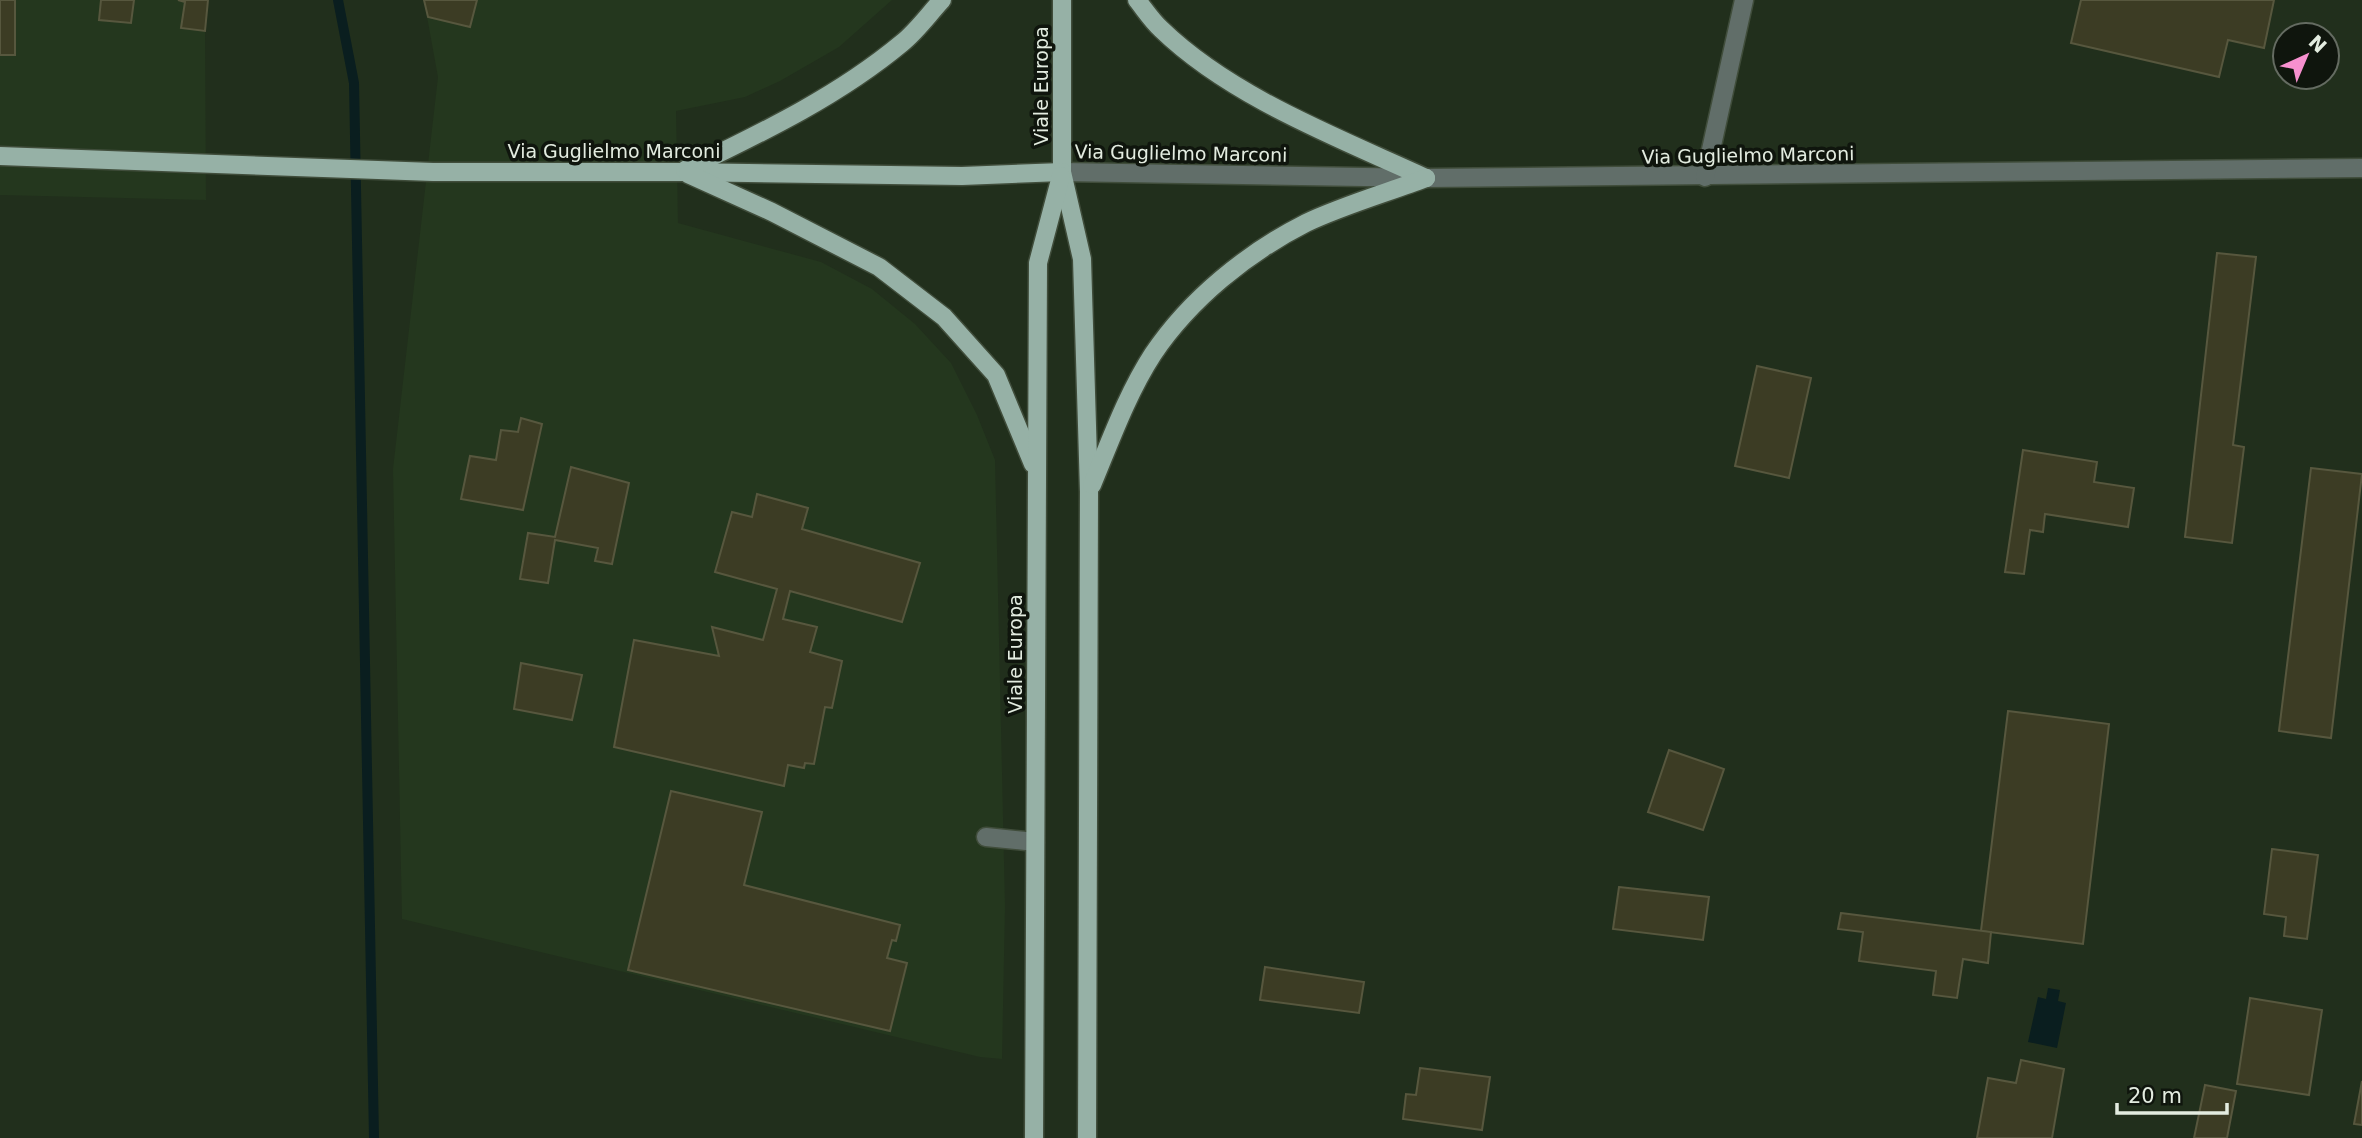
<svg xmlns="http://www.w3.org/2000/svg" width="2362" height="1138" viewBox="0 0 2362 1138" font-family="'DejaVu Sans',sans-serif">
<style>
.built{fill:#24371e}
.water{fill:#0a1e1f}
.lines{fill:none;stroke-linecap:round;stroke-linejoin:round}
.stream{stroke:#0a1e1f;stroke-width:10}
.building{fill:#3c3c24;stroke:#57573e;stroke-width:2}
.minor-casing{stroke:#404d3b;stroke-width:21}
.major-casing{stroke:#404d3b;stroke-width:21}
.minor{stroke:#616e69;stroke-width:18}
.major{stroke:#96b1a6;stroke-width:18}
.labels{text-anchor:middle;stroke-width:7;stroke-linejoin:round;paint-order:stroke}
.street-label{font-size:19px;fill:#e3ece0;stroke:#0f150d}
</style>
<rect width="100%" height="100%" fill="#212f1c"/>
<!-- built -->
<g class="built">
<polygon points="0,0 208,0 205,31 206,200 0,195"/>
<polygon points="424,0 892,0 839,47 780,81 745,97 676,111 678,223 821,262 872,289 915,324 951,363 977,415 995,460 1005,906 1002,1059 980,1057 402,919 393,469 438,77"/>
</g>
<!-- water -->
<polygon class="water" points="2048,988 2060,990 2058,1001 2066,1003 2057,1048 2028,1042 2038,997 2046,999"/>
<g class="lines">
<!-- stream -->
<polyline class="stream" points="338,0 354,83 374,1138"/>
</g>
<!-- building -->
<g class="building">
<rect x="0" y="0" width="15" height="55"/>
<polygon points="101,0 134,0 131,23 99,20"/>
<polygon points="208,0 205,31 181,28 185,2 178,0"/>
<polygon points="424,0 477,0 470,27 428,17"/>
<polygon points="2081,0 2274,0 2264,48 2228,40 2219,77 2071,43"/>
<polygon points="2217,253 2256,257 2233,445 2244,447 2232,543 2185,537"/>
<polygon points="1757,366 1811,378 1789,478 1735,466"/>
<polygon points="521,418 542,424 523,510 461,499 470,456 496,460 501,430 518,432"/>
<polygon points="2023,450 2097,462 2094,482 2134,488 2128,527 2045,514 2043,532 2030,530 2024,574 2005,572"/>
<polygon points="571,467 629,483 612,564 595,561 598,548 555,540 548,583 520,579 528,533 555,537"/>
<polygon points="2311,468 2362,474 2331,738 2279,731"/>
<polygon points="757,494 808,508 802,529 920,563 902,622 790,591 783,619 817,627 810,652 842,661 832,708 825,707 814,764 805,763 804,768 788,765 784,786 614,747 634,640 719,656 712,627 763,640 777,589 715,572 732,512 752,517"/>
<polygon points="521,663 582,675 572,720 514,709"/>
<polygon points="2008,711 2109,724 2083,944 1981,931"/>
<polygon points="1669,750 1724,769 1703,830 1648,812"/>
<polygon points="671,791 762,812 744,885 900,925 896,941 892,940 887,958 907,963 890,1031 628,970"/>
<polygon points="2272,849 2318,855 2307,939 2284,936 2286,917 2264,914"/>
<polygon points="1619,887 1709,897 1703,940 1613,929"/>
<polygon points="1841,913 1991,932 1988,963 1963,959 1957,998 1933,995 1936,971 1859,961 1863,932 1838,929"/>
<polygon points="1265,967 1364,982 1359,1013 1260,1000"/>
<polygon points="2250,998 2322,1010 2309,1095 2237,1084"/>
<polygon points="2021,1060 2064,1069 2052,1138 1977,1138 1988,1078 2016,1083"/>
<polygon points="1420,1068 1490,1077 1482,1130 1403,1119 1406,1094 1416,1095"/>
<polygon points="2362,1081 2362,1125 2354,1124"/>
<polygon points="2205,1085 2236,1091 2227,1138 2194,1138"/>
</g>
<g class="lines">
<defs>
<g id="minor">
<polyline points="1062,172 1426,178 2362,168"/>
<polyline points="1705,177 1744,0"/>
<polyline points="986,837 1035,842"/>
</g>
<g id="major">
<polyline points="1062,0 1062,172 1082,259 1089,492 1087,1138"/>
<path d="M1137 0C1145 10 1152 21 1161 29 1231 97 1339 138 1426 178"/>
<polyline points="0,156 433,172 681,172 962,176 1062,172"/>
<path d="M685 170C761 133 837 97 902 43 917 31 929 14 942 0"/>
<polyline points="688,174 772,212 879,267 944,317 996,375 1033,464"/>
<path d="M1092 485C1110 442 1127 394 1153 354 1190 299 1247 253 1306 223 1341 206 1389 192 1426 178"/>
<polyline points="1034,1138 1038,263 1061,176"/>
</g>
</defs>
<!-- minor casing -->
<use href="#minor" class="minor-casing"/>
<!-- major casing -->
<use href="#major" class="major-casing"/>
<!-- minor -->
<use href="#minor" class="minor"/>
<!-- major -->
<use href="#major" class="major"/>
</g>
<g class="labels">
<!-- street labels -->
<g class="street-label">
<text transform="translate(1041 86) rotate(-90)" y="7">Viale Europa</text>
<text x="614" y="158">Via Guglielmo Marconi</text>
<text transform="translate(1181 153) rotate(1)" y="7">Via Guglielmo Marconi</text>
<text transform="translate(1748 155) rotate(-1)" y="7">Via Guglielmo Marconi</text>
<text transform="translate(1015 654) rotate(-90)" y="7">Viale Europa</text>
</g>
</g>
<!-- north arrow -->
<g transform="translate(2306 56) rotate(44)"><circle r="33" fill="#0f150d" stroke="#646b61" stroke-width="2"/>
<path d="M0-5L12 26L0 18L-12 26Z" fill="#f790cf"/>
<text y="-10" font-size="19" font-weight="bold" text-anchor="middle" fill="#e3ece0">N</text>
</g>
<!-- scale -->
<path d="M2117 1103v10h110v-10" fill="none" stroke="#e3ece0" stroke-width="3.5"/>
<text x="2128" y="1103" font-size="21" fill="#e3ece0" stroke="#0f150d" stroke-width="5" paint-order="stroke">20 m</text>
</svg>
